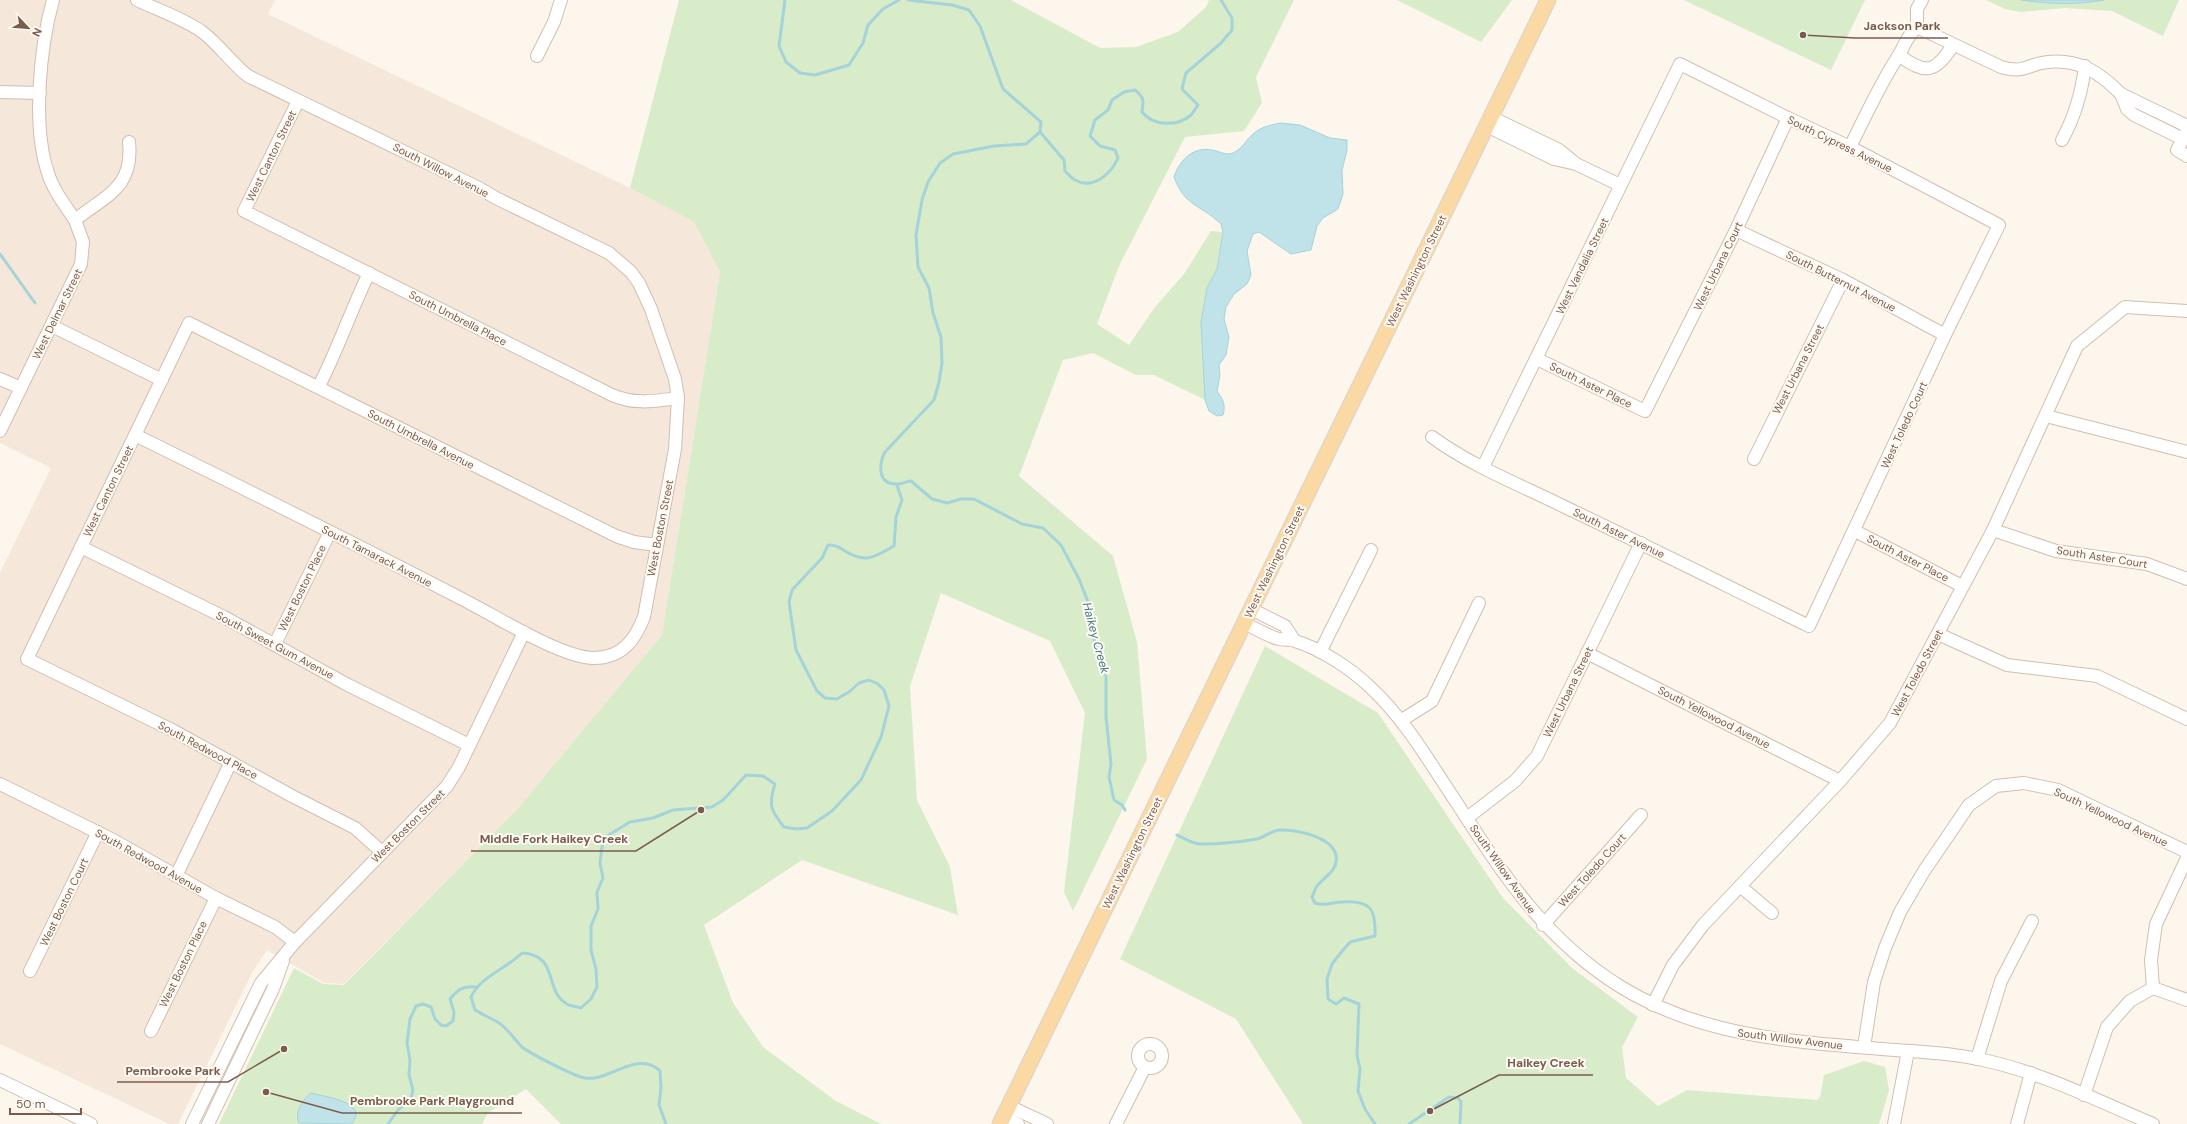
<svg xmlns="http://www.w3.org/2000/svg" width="2187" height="1124" viewBox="0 0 2187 1124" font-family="'DM Sans',sans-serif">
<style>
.residential{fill:#f5e8da}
.green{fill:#d8ecc9}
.water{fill:#bfe3e8;stroke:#a5d3da}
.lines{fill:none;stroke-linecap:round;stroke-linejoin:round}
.stream{stroke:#a5d3da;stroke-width:3}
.minor-casing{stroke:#d1beb0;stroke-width:14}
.major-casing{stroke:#dad1cd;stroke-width:17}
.minor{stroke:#fff;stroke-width:12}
.major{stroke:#fbd9a5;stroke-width:15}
.labels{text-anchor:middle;stroke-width:4;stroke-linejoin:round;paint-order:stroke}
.street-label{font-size:11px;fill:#7a5c4d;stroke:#fffaf3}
.water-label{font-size:12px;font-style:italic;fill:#437c86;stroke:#fffaf3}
.leader{fill:none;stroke:#7a5c4d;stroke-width:1.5}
.callout-dot{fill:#7a5c4d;stroke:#fffaf3;stroke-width:1.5}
.callout-label{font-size:12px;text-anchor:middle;font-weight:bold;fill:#7a5c4d;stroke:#fffaf3;stroke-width:4;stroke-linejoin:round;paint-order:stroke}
</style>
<rect width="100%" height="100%" fill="#fdf6ec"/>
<!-- residential -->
<polygon class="residential" points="0,0 275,0 268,14 630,188 694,222 720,272 662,635 519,807 344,984 324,983 267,950 253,971 178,1124 169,1124 0,1044 0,573 51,468 0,443"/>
<!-- green -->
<g class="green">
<polygon points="679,0 1011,0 1100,48 1136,47 1178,32 1206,7 1209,0 1294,0 1256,77 1262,103 1244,131 1185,137 1119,266 1097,324 1129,345 1155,307 1184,274 1211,231 1223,232 1217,269 1207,288 1201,322 1205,400 1154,375 1136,375 1093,353 1063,360 1019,476 1113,556 1137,642 1147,759 1073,911 1064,892 1085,713 1050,641 941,593 910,686 917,800 950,867 958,915 802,860 704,925 733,1003 763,1047 836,1101 881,1124 561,1124 526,1089 488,1113 482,1124 219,1124 294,968 323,984 344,985 519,807 662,635 720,272 694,222 630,188"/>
<polygon points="1397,0 1512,0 1481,42"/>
<polygon points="1684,0 1865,0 1831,70"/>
<polygon points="1986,0 2179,0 2163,36 2112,11 2065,8 2021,12 2005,9"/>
<polygon points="1265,646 1378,713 1503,898 1572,968 1638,1017 1622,1047 1626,1078 1658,1106 1687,1090 1817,1100 1820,1097 1824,1075 1864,1061 1885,1067 1889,1090 1879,1124 1303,1124 1236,1019 1120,959"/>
</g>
<!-- water -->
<g class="water">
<path d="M2021 0H2104C2078 5 2047 4 2021 0Z"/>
<path d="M1281 123 1300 125 1330 138 1347 140V150L1342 170 1343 194 1338 209 1323 218 1317 226 1311 250 1291 254 1259 232 1253 234 1247 251 1251 275 1247 284 1234 294 1226 307 1224 319 1229 337 1226 355 1219 365 1220 375 1217 391C1223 399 1226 405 1223 415L1217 416 1209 411 1205 400 1201 322 1207 288 1217 269 1223 232 1221 224C1200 204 1185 207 1174 177 1179 161 1193 146 1212 150 1219 151 1226 156 1233 153 1242 149 1246 140 1253 134 1261 127 1270 125 1281 123Z"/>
<path d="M311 1093C322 1096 352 1100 356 1112 357 1116 354 1120 352 1124L299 1123C294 1113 303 1099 311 1093Z"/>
</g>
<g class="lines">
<!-- stream -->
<g class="stream">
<polyline points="785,0 779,46 786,62 800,73 815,75 849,65 863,43 868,25 883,9 899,0"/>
<path d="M908 0 952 5 969 10 980 26 1003 89 1041 122 1040 132 1026 144 994 146 953 154 940 163 928 182 922 200 916 235 918 267 929 288 933 313 941 337 942 363 939 382 934 400 885 452C879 464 877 484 896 484 901 485 906 481 911 481L932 499 947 503 961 499H974L1022 524 1043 528 1061 545 1079 579 1090 607 1091 632 1106 669V717L1111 764 1109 777 1114 800 1122 805 1125 810"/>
<path d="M1040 132 1064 160 1065 171C1068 174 1071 178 1075 180 1093 190 1111 174 1118 158L1115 150 1100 146 1090 136 1095 120 1108 110 1112 100 1124 92 1135 90C1144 97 1144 101 1142 112 1153 126 1177 127 1191 115 1193 113 1196 108 1198 105L1182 89 1186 73 1221 43 1232 30V18L1221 0"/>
<polyline points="0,254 35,303"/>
<path d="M1177 835C1184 838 1194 845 1202 844 1221 844 1239 842 1257 839 1265 837 1271 831 1279 830 1297 829 1340 838 1336 862 1335 872 1323 878 1317 886 1315 889 1314 893 1312 897L1315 903C1325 907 1332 902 1342 902 1371 900 1376 909 1375 936L1350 942 1339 955 1332 964 1327 979 1328 999 1336 1004 1344 998 1359 1004 1357 1055 1360 1069 1358 1091 1365 1109 1375 1124"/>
<path d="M388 1124 398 1110 411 1099 413 1090 409 1075 410 1060 407 1043 410 1019 416 1006 423 1004 431 1007 435 1019 441 1025 446 1026 453 1021 454 1012 450 999C458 989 463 986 476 987"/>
<path d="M666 1124 659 1105 661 1088 660 1071C638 1049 609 1082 585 1078 576 1077 529 1053 522 1047 514 1039 509 1030 499 1023 491 1018 483 1015 475 1010L471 997C481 976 506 969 522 953 561 955 542 992 569 1005 572 1006 577 1007 581 1008L591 999 597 987 596 969 591 950V926L598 909 597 892 603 878 600 863 602 847 607 836 630 822 653 818 673 810 712 807 723 800 746 775 763 776 775 784C768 805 771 811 784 827L796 829 807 828 832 811 861 780 881 737 889 706 884 690 878 684 869 680 859 683 849 692 837 699 825 698 817 691 796 650 789 602 792 590 822 558 828 545C836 545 839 547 845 551 866 564 875 557 894 546L896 517 902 500 897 485"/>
<polyline points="1409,1124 1449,1097 1458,1098 1461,1102 1460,1124"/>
</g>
<defs>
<g id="minor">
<path d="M53 0C40 47 32 126 48 173 53 190 65 205 75 220"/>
<path d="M1917 27 2001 67C2027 74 2026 64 2048 62 2080 59 2100 73 2121 94"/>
<path d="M1899 55C1926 76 1936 72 1953 45"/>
<polyline points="537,56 554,22 561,0"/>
<polyline points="0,92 40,93"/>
<path d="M298 101 244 211 612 395C635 405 655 401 678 398"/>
<polyline points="1487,126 1554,159 1576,164 1559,150 1491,117"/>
<polyline points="2186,133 2177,150 2187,156"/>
<polyline points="2183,139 2134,115 2127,109 2121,94 2187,126"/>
<path d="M2062 140C2074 118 2082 91 2085 66"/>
<path d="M1850 147C1865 117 1879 86 1897 58 1906 45 1903 41 1917 27V9L1922 0"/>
<polyline points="1576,164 1620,185"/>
<polyline points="1736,230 1843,280 1945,335"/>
<polyline points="52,326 162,380"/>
<polyline points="1537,359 1645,411 1736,230 1788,118"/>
<polyline points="0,379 21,388"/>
<path d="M319 386C338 349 351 310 369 273"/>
<polyline points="2046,416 2187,452"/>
<path d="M0 431 81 264 83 242 75 220C105 196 134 188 129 142"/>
<path d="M135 435C245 489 354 543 462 599 494 615 561 658 594 658 622 658 635 640 644 617L675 449 678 398 675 379 651 309 639 283 631 272 609 253 496 198 479 188 248 76C231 63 219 44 201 31 182 18 158 10 137 0"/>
<path d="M1432 437C1473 467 1523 486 1569 509 1649 547 1729 587 1809 626L1945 335 1999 225 1850 147 1788 118 1680 64 1483 467"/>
<polyline points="1754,459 1843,280"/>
<polyline points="1993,530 2056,551 2147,564 2187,579"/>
<polyline points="1855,531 1962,586"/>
<polyline points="81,547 224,617 348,685 469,745"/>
<polyline points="1251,609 1285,626 1294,640"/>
<path d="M1244 623C1255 628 1267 636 1279 639 1284 640 1290 639 1295 641 1321 649 1350 668 1370 687 1400 715 1421 748 1443 782 1496 862 1537 935 1621 987 1706 1039 1800 1042 1896 1050 1923 1052 1951 1053 1978 1059 2039 1071 2096 1100 2153 1124"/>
<polyline points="1938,634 2007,665 2097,676 2187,719"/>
<polyline points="275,644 330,532"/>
<polyline points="1320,652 1371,550"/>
<polyline points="1587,653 1840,781"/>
<polyline points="1402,720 1432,701 1479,603"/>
<polyline points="0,784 115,841 216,898 275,927 295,942"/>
<polyline points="1467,818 1515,781 1537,756 1641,543"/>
<path d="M382 852 355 828 292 796 172 730 27 659 189 323C332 393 473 466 616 536L634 542 657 545"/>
<polyline points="176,876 231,762"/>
<polyline points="1740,886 1772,913"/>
<polyline points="1543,925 1641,815"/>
<polyline points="30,971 98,832"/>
<polyline points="2153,988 2187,1000"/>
<polyline points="1653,1005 1673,965 1703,925 1840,781 1890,723 1993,530 2077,346 2125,307 2187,311"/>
<polyline points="151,1031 216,898"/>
<circle cx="1150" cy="1056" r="12"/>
<polyline points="1864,1047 1874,982 1885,948 1900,912 1924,871 1969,805 1996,786 2024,783 2058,790 2187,852"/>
<polyline points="1977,1059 2001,981 2032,921"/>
<polyline points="0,1080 91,1124"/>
<polyline points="2084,1095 2107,1027 2130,1001 2153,988 2151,960 2156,924 2187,858"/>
<polyline points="1009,1106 1047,1124"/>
<polyline points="1004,1116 1018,1124"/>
<polyline points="192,1124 261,983 295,942 447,786 459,767 524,632"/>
<polyline points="208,1124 273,989 283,961"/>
<polyline points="1116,1124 1145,1067"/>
<polyline points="1894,1124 1908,1051"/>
<polyline points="2017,1124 2031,1073"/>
</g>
<polyline id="major" points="1000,1124 1548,0"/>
</defs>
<!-- minor casing -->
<use href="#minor" class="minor-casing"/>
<!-- major casing -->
<use href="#major" class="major-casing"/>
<!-- minor -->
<use href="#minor" class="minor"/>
<!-- major -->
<use href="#major" class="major"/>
</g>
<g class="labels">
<!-- street labels -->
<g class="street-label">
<text transform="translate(1840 144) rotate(26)" y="4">South Cypress Avenue</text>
<text transform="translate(271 156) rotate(-64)" y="4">West Canton Street</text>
<text transform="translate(441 170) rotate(27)" y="4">South Willow Avenue</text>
<text transform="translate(1582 266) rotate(-64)" y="4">West Vandalia Street</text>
<text transform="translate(1718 266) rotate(-64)" y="4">West Urbana Court</text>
<text transform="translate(1416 271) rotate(-64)" y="4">West Washington Street</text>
<text transform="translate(1841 281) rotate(27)" y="4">South Butternut Avenue</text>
<text transform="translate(57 314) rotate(-64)" y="4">West Delmar Street</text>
<text transform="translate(458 318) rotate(27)" y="4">South Umbrella Place</text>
<text transform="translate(1798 369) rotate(-63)" y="4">West Urbana Street</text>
<text transform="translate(1591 385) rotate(26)" y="4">South Aster Place</text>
<text transform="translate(1904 425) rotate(-65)" y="4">West Toledo Court</text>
<text transform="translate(421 439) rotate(27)" y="4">South Umbrella Avenue</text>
<text transform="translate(108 491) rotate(-64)" y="4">West Canton Street</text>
<text transform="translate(660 528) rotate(-79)" y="4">West Boston Street</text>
<text transform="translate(1619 533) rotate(26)" y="4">South Aster Avenue</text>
<text transform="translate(377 556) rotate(27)" y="4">South Tamarack Avenue</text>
<text transform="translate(2102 557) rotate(9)" y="4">South Aster Court</text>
<text transform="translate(1908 558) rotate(27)" y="4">South Aster Place</text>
<text transform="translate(1274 562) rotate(-64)" y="4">West Washington Street</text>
<text transform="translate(302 588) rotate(-64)" y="4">West Boston Place</text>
<text transform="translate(275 645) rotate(28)" y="4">South Sweet Gum Avenue</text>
<text transform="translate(1917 673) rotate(-62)" y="4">West Toledo Street</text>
<text transform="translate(1568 692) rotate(-64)" y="4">West Urbana Street</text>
<text transform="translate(1714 717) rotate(27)" y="4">South Yellowood Avenue</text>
<text transform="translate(208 750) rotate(28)" y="4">South Redwood Place</text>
<text transform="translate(2111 817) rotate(25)" y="4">South Yellowood Avenue</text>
<text transform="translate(408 826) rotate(-45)" y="4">West Boston Street</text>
<text transform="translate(1132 853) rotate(-64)" y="4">West Washington Street</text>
<text transform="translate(149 861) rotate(29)" y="4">South Redwood Avenue</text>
<text transform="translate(1503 869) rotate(55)" y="4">South Willow Avenue</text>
<text transform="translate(1592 870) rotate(-48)" y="4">West Toledo Court</text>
<text transform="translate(64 902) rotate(-64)" y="4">West Boston Court</text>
<text transform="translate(183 964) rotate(-64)" y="4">West Boston Place</text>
<text transform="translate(1790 1039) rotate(7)" y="4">South Willow Avenue</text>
</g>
<!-- water labels -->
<g class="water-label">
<text transform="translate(1096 638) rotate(75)" y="4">Haikey Creek</text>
</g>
</g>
<!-- callouts -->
<path class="leader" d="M1803 35L1855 38H1948M701 810L636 851H471M1430 1111L1499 1075H1593M284 1049L228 1082H117M266 1092L342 1113H522"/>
<g class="callout-dot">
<circle cx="1803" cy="35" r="4"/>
<circle cx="701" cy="810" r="4"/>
<circle cx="1430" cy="1111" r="4"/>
<circle cx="284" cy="1049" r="4"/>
<circle cx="266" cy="1092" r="4"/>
</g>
<g class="callout-label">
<text x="1902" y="30">Jackson Park</text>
<text x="554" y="843">Middle Fork Haikey Creek</text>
<text x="1546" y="1067">Haikey Creek</text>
<text x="173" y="1075">Pembrooke Park</text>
<text x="432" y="1105">Pembrooke Park Playground</text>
</g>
<!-- north arrow -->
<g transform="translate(28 28) rotate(116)" stroke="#fffaf3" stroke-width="3" paint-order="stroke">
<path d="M0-3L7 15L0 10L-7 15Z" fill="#7a5c4d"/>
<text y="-6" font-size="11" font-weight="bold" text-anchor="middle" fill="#7a5c4d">N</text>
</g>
<!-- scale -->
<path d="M10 1108v6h71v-6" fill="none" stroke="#7a5c4d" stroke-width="2"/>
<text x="16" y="1108" font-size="12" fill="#7a5c4d" stroke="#fffaf3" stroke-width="3" paint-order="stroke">50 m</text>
</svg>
